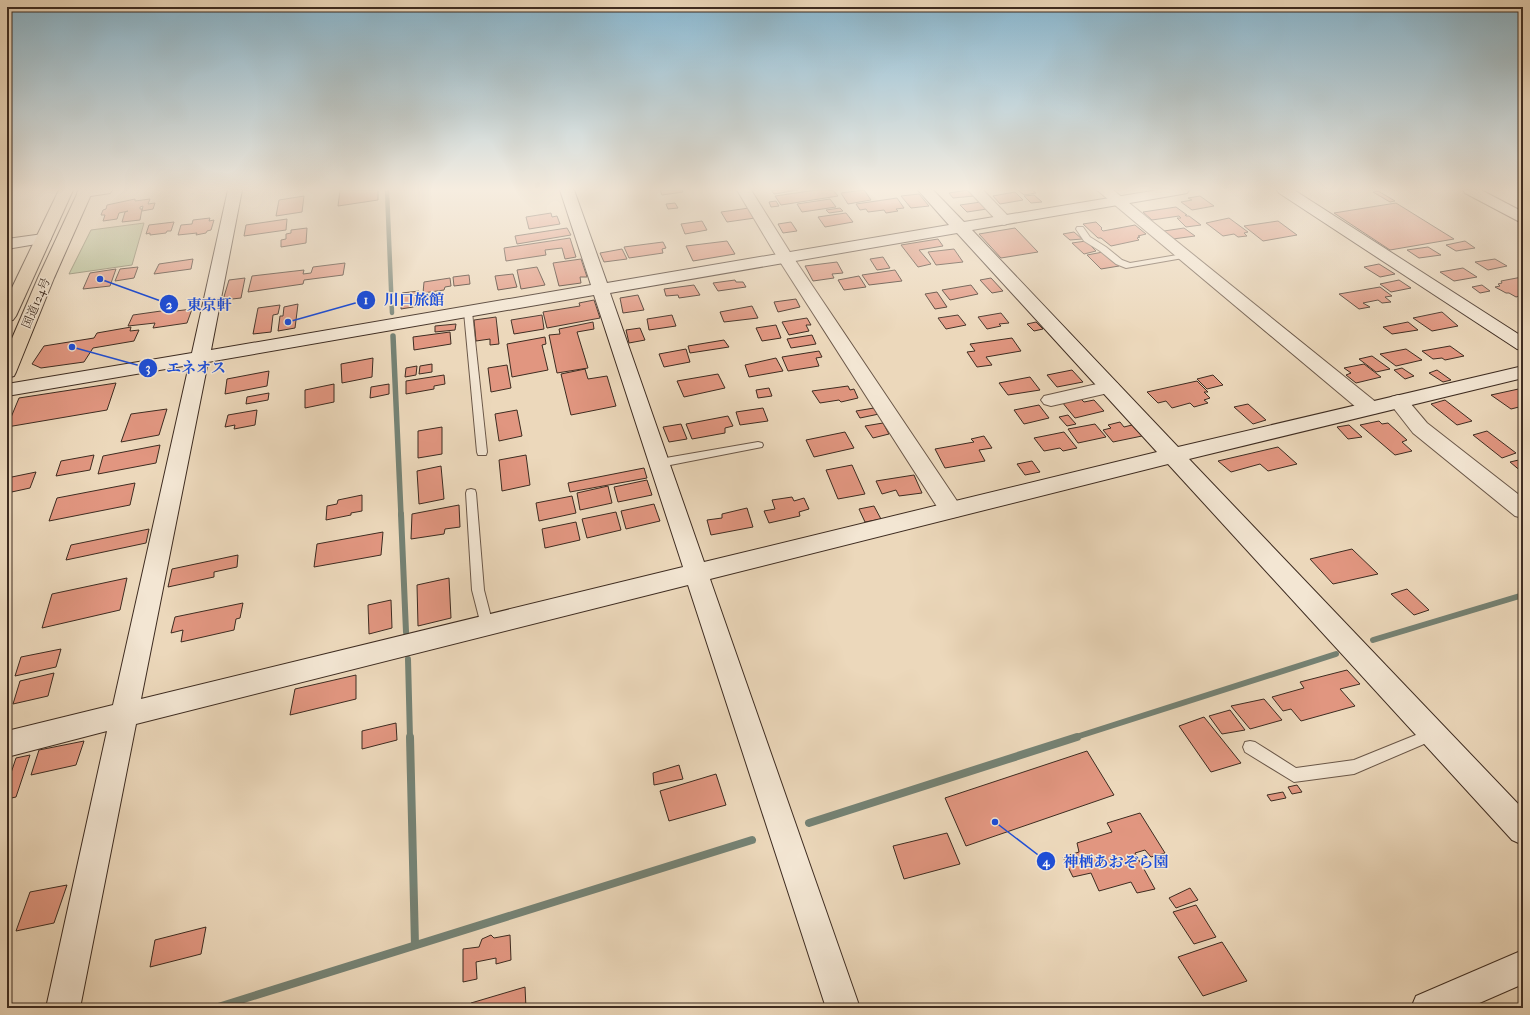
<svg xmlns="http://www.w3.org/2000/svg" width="1530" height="1015" viewBox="0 0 1530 1015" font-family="'IM FELL French Canon','Noto Serif JP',serif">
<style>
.green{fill:#b3c094;stroke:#78765a}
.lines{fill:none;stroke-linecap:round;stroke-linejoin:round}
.stream-far3{stroke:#758274;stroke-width:4.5}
.stream-far2{stroke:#758274;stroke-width:5.5}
.stream-far1{stroke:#758274;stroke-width:6}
.stream{stroke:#758274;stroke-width:8}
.building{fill:#e19680;stroke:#3e2c21}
.lane-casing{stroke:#6a5748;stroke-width:2}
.street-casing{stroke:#6a5748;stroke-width:2}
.secondary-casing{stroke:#3e2c21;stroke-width:2}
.highway-casing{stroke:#3e2c21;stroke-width:2}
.lane{fill:#f3e6d3;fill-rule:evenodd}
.street{fill:#f3e6d3;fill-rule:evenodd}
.secondary{fill:#f3e6d3;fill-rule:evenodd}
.highway{fill:#ecd8bb;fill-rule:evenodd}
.labels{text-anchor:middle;stroke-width:3;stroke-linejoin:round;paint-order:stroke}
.far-street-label{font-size:12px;fill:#3e2c21;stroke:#f3e6d3}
.leader{fill:none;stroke:#1d4ed8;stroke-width:1.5}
.callout-dot{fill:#1d4ed8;stroke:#f3e6d3;stroke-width:1.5}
.mark-label{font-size:12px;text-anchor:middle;font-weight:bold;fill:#fff}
.callout-label{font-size:15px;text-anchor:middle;font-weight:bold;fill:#1d4ed8;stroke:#f3e6d3;stroke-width:3;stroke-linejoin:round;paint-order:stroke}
</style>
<rect width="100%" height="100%" fill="#ecd8bb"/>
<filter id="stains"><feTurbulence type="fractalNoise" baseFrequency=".005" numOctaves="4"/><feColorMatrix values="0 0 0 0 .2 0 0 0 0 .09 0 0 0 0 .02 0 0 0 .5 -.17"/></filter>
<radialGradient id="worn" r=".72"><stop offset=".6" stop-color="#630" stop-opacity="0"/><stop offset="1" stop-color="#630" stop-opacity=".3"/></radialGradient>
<!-- green -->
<polygon class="green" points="144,223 132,265 69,274 91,230"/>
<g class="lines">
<!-- stream-far3 -->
<polyline class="stream-far3" points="387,190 392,313"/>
<!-- stream-far2 -->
<polyline class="stream-far2" points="393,336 401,515"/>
<!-- stream-far1 -->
<g class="stream-far1">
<polyline points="401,514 406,632"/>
<polyline points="1373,640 1523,595"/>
<polyline points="408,659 410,738"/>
<polyline points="1073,738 1336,654"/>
</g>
<!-- stream -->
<g class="stream">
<polyline points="410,737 415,945"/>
<polyline points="809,823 1077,737"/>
<polyline points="215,1008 752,840"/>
</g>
</g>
<!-- building -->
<g class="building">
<polygon points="340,190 378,190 378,200 338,206"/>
<polygon points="660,190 682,190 683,192 662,195"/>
<polygon points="771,190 798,190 774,194"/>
<polygon points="816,190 833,190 838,196 781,205 775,196"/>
<polygon points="864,190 871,200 848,204 841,193"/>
<polygon points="968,190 974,196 953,198 949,193"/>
<polygon points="1018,190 1032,190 1036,193 1024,195"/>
<polygon points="1378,191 1395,201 1390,202 1373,192"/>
<polygon points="1015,192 1023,200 1000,204 993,196"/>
<polygon points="919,194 929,206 911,208 901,196"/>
<polygon points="1034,195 1042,202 1031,203 1024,196"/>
<polygon points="304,196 302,212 276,216 279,200"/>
<polygon points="1200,196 1214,206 1192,210 1181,202 1192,200 1188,198"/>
<polygon points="897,198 904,208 896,209 898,211 886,213 884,210 868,212 866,209 860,210 856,204"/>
<polygon points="135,199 135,201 150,199 148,204 155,203 153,209 142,211 143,206 140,207 140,209 142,209 140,220 122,222 125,212 128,211 119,213 117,219 103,221 105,215 101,215 103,210 106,209 107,205"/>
<polygon points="830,199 836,207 802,212 797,204"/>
<polygon points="776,201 779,206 771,207 769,202"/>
<polygon points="981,202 987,209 967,212 960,205"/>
<polygon points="675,203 678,208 668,209 666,204"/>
<polygon points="1396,203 1454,239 1390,250 1334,213"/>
<polygon points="1176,207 1187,215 1185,215 1186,216 1189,216 1201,225 1186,227 1177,218 1181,218 1179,216 1152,220 1143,212"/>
<polygon points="749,208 755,218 727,222 721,212"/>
<polygon points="840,208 843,211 829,213 826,210"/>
<polygon points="551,213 552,217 557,216 560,224 529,229 526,217"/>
<polygon points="846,213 853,222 825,227 818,217"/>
<polygon points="210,218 209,221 214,220 211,230 207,231 206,233 196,235 197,233 178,235 181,225 192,224 193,220"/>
<polygon points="1229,218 1248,232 1244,233 1247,236 1238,237 1234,234 1223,236 1206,223"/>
<polygon points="287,219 286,230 244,236 246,225"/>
<polygon points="702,221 707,230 685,234 681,224"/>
<polygon points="1278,221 1297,235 1263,241 1244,226"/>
<polygon points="174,222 171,231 167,231 166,233 150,235 150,233 146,234 149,225"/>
<polygon points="791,222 797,231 783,233 778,224"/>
<polygon points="1096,222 1102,228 1101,229 1103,231 1135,225 1146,234 1138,236 1140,237 1137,238 1139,240 1111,246 1101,238 1098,238 1083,224"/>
<polygon points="307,228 306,243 281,247 281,240 286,239 286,234 291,233 291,230"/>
<polygon points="567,228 571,235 517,244 515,236"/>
<polygon points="1015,228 1038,252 1001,258 979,234"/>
<polygon points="1184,228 1195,236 1173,239 1164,231"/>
<polygon points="1074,232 1082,239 1070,240 1063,234"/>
<polygon points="570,238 576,257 565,259 562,248 545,250 546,255 506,261 504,248"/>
<polygon points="938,239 943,246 919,250 931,264 918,267 901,245"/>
<polygon points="727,241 735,254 693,261 686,246"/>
<polygon points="1086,241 1096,251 1084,254 1072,243"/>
<polygon points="1465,241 1475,248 1456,251 1446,245"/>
<polygon points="663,242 666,248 662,249 663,253 629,258 624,247"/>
<polygon points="1428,247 1441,255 1419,258 1407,250"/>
<polygon points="622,249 627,259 604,262 600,253"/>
<polygon points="954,249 963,262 936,265 928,252"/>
<polygon points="1103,252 1119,266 1101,269 1087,255"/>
<polygon points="883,257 890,268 877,270 870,259"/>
<polygon points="193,259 191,269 154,274 159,264"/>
<polygon points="581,259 587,277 580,277 581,283 559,286 553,263"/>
<polygon points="1495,259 1507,266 1488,270 1475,262"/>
<polygon points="837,262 843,273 832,274 834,278 813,281 805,266"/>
<polygon points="345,263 343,275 304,280 303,284 248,292 252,276 304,270 303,274 311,273 313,267"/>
<polygon points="1379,264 1395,274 1380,277 1364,267"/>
<polygon points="138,267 134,278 115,281 120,269"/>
<polygon points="537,267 545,285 521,289 517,270"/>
<polygon points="1463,268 1477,277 1454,281 1440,272"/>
<polygon points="116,269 110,286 83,289 90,273"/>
<polygon points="895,270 902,281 869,285 862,275"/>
<polygon points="513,274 517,287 498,290 495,276"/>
<polygon points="469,275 470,284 454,286 453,277"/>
<polygon points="859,276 866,287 844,290 838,280"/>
<polygon points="1522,277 1523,295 1516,297 1509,293 1506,293 1495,287 1500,286 1498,284 1502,283 1501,281"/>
<polygon points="245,278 241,298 223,300 229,280"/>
<polygon points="450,278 451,286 445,287 444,290 423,293 424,282"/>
<polygon points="991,278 1003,291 992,293 980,280"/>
<polygon points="735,280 736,282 743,282 746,287 718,291 713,283"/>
<polygon points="1399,280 1411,288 1391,292 1380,284"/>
<polygon points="694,285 700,295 679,298 678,295 666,296 664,289"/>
<polygon points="971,285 978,294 950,300 942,290"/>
<polygon points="1482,285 1490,291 1480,293 1472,287"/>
<polygon points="1380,287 1392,296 1385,297 1391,302 1382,303 1378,300 1363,303 1370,307 1359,309 1339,294"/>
<polygon points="419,291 419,306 401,309 402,293"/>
<polygon points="937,292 947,307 935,309 925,294"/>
<polygon points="638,295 644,310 623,313 620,298"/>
<polygon points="796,299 800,307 778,312 774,302"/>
<polygon points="594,300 600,318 547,328 543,312 580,306 579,303"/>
<polygon points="298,304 295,328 278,331 280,316 283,316 284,307"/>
<polygon points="280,305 278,314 273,315 271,332 253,334 258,308"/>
<polygon points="752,306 758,318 724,322 720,312"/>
<polygon points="192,309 187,323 153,328 155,323 128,326 133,315 168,310 168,312"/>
<polygon points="1442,312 1458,326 1432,331 1413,318"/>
<polygon points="1001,313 1009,323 999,324 1001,326 987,329 978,317"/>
<polygon points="542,315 544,329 514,334 511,320"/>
<polygon points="672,315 676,326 649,330 647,319"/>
<polygon points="958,315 966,325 946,329 938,318"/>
<polygon points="496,317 499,344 490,345 490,339 476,341 474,320"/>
<polygon points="807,318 811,325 806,325 809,331 789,335 782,322"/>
<polygon points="593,322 594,329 577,332 588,368 557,373 549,335 560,334 559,329"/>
<polygon points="1036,322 1043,329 1034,331 1027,324"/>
<polygon points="1408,322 1418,330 1392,334 1383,327"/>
<polygon points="456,324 455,330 435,332 435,326"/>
<polygon points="776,325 781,338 762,341 756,328"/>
<polygon points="131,327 130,331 139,330 134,341 93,348 84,362 41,368 32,364 44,346 94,338 97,333"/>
<polygon points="640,328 645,340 629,343 626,330"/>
<polygon points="450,332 451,344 414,350 413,337"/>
<polygon points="812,335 816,344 791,348 787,339"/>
<polygon points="545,337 546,344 542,345 548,370 512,377 507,344"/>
<polygon points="1012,338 1021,351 986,357 992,365 977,367 967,352 975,351 970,344"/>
<polygon points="724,340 729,347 690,353 688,346"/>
<polygon points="1450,346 1464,356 1445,360 1442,358 1433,359 1422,351"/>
<polygon points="686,349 690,362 664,367 659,354"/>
<polygon points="1406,349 1422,360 1396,366 1380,354"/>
<polygon points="819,351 822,357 816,358 819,366 788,371 782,357"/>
<polygon points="1372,356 1390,369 1376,372 1359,359"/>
<polygon points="373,358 372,377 342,383 341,364"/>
<polygon points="776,358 783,371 749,377 745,365"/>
<polygon points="432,364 432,372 419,374 420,366"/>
<polygon points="1364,364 1381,377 1356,383 1346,375 1351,373 1344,368"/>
<polygon points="507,365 511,388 491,392 488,368"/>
<polygon points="417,366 416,375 405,377 406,368"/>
<polygon points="1402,368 1414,376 1405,379 1394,370"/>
<polygon points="585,369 588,379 607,376 616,406 571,415 561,374"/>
<polygon points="1072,370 1083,382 1057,387 1047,375"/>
<polygon points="1437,370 1451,380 1443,382 1429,373"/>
<polygon points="269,371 267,386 225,394 227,379"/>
<polygon points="718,374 725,388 684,397 677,381"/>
<polygon points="444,375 445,384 434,386 434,389 406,394 406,381"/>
<polygon points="1213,375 1223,385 1207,389 1197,379"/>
<polygon points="1030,377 1040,390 1008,395 999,383"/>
<polygon points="1197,381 1208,392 1204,392 1210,398 1204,400 1208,403 1194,407 1190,403 1172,408 1166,401 1158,403 1147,392"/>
<polygon points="116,383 107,410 7,427 19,398"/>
<polygon points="334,384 334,402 305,408 305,390"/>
<polygon points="389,384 389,394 370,398 371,387"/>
<polygon points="848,386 850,390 854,389 858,398 841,402 839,400 820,403 812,391"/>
<polygon points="769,388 772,396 758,398 756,390"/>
<polygon points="1523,388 1523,406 1511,409 1491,395"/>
<polygon points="269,393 268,400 246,404 247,397"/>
<polygon points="1080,398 1084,402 1094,400 1104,411 1075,418 1062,402"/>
<polygon points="1445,400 1472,421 1457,425 1431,404"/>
<polygon points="1248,404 1266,420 1253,424 1234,407"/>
<polygon points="1039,405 1049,418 1024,424 1014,410"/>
<polygon points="763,408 768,421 740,425 736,412"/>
<polygon points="874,408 879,414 860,418 856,411"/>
<polygon points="167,409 159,435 121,442 131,414"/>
<polygon points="257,410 255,425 234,429 235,425 225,427 228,415"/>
<polygon points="517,410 522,436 499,441 495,414"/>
<polygon points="1068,415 1076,424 1067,426 1059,417"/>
<polygon points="728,416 733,426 725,428 725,433 692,439 686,424"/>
<polygon points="1379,421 1382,424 1388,423 1407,440 1402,442 1412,451 1395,455 1360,425"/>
<polygon points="1120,422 1124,427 1132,425 1142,436 1113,442 1103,430 1111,428 1108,425"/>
<polygon points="883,423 889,434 873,438 865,426"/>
<polygon points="681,424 687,439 669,442 663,427"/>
<polygon points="1095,424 1106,437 1078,443 1068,429"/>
<polygon points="1349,425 1362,437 1348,439 1337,427"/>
<polygon points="442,427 442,454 418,458 418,431"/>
<polygon points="1487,431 1516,453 1502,458 1473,435"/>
<polygon points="845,432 854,448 814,457 806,440"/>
<polygon points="1064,432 1077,448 1063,451 1060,448 1044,451 1034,438"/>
<polygon points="984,436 992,448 979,450 985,461 945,468 935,449 974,442 971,439"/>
<polygon points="160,445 156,463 98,474 103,456"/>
<polygon points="1278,447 1297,464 1268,471 1260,464 1231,472 1218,461"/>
<polygon points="94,455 90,470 56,476 61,461"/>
<polygon points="526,455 530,485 502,491 499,460"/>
<polygon points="1523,459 1523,473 1510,462"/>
<polygon points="1032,461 1040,472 1025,475 1017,464"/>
<polygon points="852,465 865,494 838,499 826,470"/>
<polygon points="441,466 444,499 419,504 417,471"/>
<polygon points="644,468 647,478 570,492 568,483"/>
<polygon points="36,472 30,488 7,493 7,478"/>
<polygon points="914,475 922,493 899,496 896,490 882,494 876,481"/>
<polygon points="647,480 652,495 618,502 614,487"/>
<polygon points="135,483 130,505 49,521 57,498"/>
<polygon points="608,486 612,503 580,510 577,493"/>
<polygon points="362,495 362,511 351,513 351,515 326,520 327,506 337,504 338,500"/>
<polygon points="572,496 576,513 539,521 536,503"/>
<polygon points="792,497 794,501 804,498 809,509 799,512 800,516 769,523 764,511 775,509 772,500"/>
<polygon points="654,504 660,521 626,529 621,511"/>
<polygon points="459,505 460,527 445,529 444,534 411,539 412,514"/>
<polygon points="874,506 881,519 865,522 859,509"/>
<polygon points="747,508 753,527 711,535 707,520 722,518 722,514"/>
<polygon points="616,512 621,530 587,538 582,519"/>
<polygon points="576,522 580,540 545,548 542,529"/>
<polygon points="149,529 146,543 66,560 71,545"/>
<polygon points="383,532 381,555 314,567 317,544"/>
<polygon points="1352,549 1378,574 1333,584 1310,559"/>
<polygon points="238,555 237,567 214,572 214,577 168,587 172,569"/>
<polygon points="127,578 120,610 42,628 52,594"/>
<polygon points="449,578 451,618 418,626 417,585"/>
<polygon points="1407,589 1429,610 1414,615 1391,594"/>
<polygon points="391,600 392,628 369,634 368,605"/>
<polygon points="243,603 240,618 236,619 234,630 181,642 183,630 171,633 175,617"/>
<polygon points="61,649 56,667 15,676 21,657"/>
<polygon points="1347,670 1360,684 1340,689 1355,706 1301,721 1291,709 1283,711 1272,697 1304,688 1300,682"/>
<polygon points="54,673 48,696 13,704 20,681"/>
<polygon points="356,675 356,699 290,715 295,689"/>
<polygon points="1264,699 1282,720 1250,729 1231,706"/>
<polygon points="1230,710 1245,730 1222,734 1209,716"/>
<polygon points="1204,717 1241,763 1211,772 1179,726"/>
<polygon points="396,723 397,740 362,749 362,731"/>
<polygon points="84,741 76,765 31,775 39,750"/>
<polygon points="1087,751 1114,795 966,846 945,798"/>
<polygon points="30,755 16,797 7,799 7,776 10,776 16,758"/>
<polygon points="679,765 683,779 654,785 653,773"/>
<polygon points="716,774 726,805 669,821 660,791"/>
<polygon points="1297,785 1302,792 1292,794 1288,787"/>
<polygon points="1283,792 1286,798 1271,801 1267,795"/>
<polygon points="1140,813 1165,853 1151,857 1145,850 1135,853 1155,889 1137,893 1131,882 1099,891 1091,873 1073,877 1063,857 1079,852 1077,843 1112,832 1107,823"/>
<polygon points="947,833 960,864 904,879 893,846"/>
<polygon points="67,885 54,923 16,931 30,892"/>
<polygon points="1190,888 1198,900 1176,908 1169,898"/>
<polygon points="1196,905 1216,937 1194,944 1173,912"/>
<polygon points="206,927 201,954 150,967 155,940"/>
<polygon points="491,935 494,938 510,935 511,960 496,964 496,958 476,962 477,979 463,982 463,949 479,947 482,939"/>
<polygon points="1222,942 1247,981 1203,996 1178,957"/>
<polygon points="525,987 526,1008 471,1008 471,1003"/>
</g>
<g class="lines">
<defs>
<g id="lane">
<polygon points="1077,227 1083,227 1090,237 1106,247 1122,260 1130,263 1183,254 1187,256 1183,258 1126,268 1116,264 1100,251 1084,241 1076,229"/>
<polygon points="468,309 472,312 487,452 486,455 478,455 477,452 464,312"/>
<polygon points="758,442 762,443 763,445 762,447 660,467 656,466 655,463 656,460 660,459"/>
<polygon points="471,489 475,490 476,493 484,590 493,625 491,629 487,630 483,629 481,625 472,590 466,493 467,490"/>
<polygon points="1433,728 1438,730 1440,734 1438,738 1354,774 1294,782 1245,752 1243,747 1245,742 1250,741 1255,742 1296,768 1354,760"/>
</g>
<g id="street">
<polygon points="737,190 751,190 793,257 959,504 962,510 959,516 951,518 943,516 777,257"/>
<polygon points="968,190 983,190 1009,217 1012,220 1009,223 1004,225 999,223"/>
<polygon points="1097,190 1113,190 1377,403 1380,408 1377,413 1370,414 1363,413"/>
<polygon points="1110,381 1117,383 1120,387 1117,391 1051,406 1044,404 1041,400 1044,396"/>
<polygon points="1398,395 1405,397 1427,423 1523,498 1523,518 1515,516 1413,433 1388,401 1391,397"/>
</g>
<g id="secondary">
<polygon points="79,190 112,190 110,193 84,197 79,196 77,193"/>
<path d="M228 190H242L211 350 591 285 560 190H574L607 283 949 225 918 190H933L964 222 1158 190H1189L1187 193 1182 194 972 230 1178 447 1523 366V378L1189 459 1523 809V845L1512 840 1168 464 710 579 860 1008H826L688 585 136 724 80 1008H46L107 731 7 757V731L113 705 189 365 7 396V384L192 353ZM957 233 1157 452 704 562 610 293ZM594 295 683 567 141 699 208 362Z"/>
<polygon points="1277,190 1294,190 1523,337 1523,350 1517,349 1279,193"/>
<polygon points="1463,190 1481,190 1523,212 1523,223 1518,221 1465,193"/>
<polygon points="43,234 48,236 51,239 48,242 7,249 7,239"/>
<polygon points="1523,950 1523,984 1468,1008 1411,1008 1416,996"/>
</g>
<g id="highway">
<polygon points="59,190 73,190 16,316 13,320 7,321 7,298"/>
<polygon points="79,190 93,190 54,278 16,372 14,376 7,378 7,350 38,278"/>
</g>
</defs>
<!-- lane casing -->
<use href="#lane" class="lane-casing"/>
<!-- street casing -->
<use href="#street" class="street-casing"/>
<!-- secondary casing -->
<use href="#secondary" class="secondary-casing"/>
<!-- highway casing -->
<use href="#highway" class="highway-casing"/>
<!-- lane -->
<use href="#lane" class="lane"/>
<!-- street -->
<use href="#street" class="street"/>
<!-- secondary -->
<use href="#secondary" class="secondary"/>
<!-- highway -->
<use href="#highway" class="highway"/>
</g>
<!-- sky -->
<linearGradient id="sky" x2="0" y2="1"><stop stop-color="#88b7d0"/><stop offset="0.57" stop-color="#f6ede0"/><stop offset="1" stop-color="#f6ede0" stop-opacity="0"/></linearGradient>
<rect width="1530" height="332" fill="url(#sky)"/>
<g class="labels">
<!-- far-street labels -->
<g class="far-street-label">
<text transform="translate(36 303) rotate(-67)" y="4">国道124号</text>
</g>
</g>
<!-- callouts -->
<path class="leader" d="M288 322L366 300M100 279L169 304M72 347L148 368M995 822L1046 861"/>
<g class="callout-dot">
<circle cx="288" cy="322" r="4"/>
<circle cx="100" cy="279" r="4"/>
<circle cx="72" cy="347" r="4"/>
<circle cx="995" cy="822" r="4"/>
<circle cx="366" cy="300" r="10"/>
<circle cx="169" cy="304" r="10"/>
<circle cx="148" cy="368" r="10"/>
<circle cx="1046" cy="861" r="10"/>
</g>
<g class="mark-label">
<text x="366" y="304">1</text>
<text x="169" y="309">2</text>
<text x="148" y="372">3</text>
<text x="1046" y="866">4</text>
</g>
<g class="callout-label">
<text x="414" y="305">川口旅館</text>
<text x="209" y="310">東京軒</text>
<text x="196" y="373">エネオス</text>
<text x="1116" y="867">神栖あおぞら園</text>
</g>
<!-- margin -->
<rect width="1530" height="1015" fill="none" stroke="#ecd8bb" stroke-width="24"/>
<rect x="8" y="8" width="1514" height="999" fill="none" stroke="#3e2c21" stroke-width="2"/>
<rect x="12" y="12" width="1506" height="991" fill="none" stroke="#3e2c21"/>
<rect width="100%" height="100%" filter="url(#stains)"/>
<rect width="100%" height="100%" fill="url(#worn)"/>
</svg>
